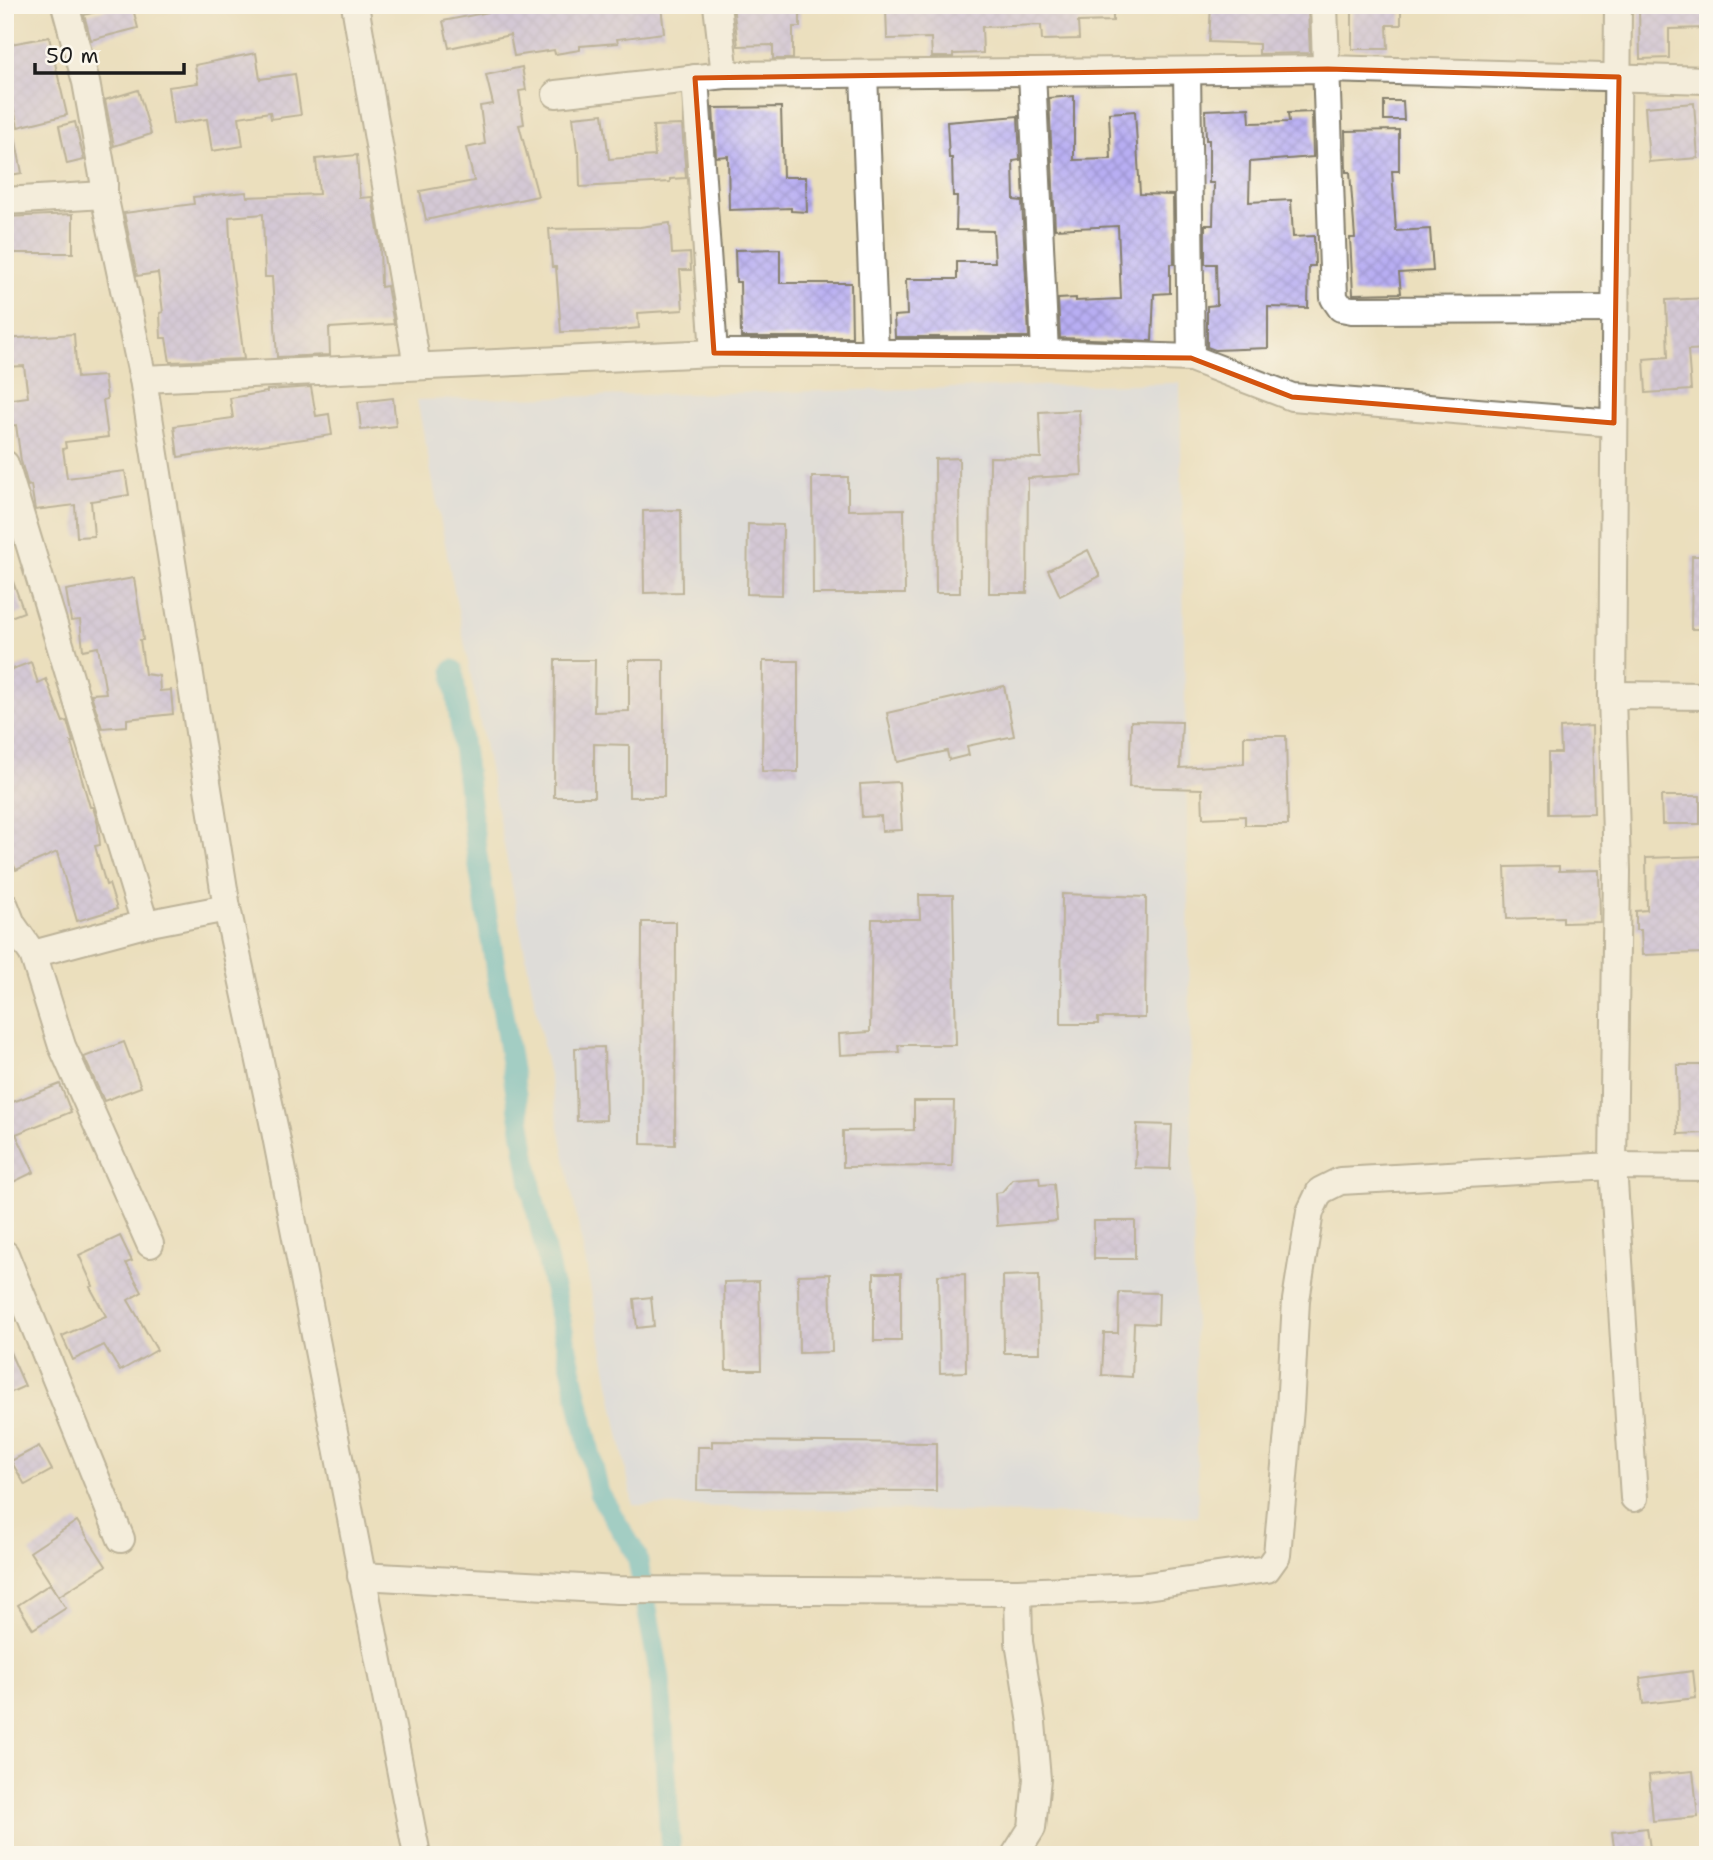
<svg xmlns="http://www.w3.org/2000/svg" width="1713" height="1860" viewBox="0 0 1713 1860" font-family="'Shantell Sans',sans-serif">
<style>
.built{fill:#cfdaf9}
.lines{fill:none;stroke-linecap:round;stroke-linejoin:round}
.canal{stroke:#4db8ca;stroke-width:21}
.building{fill:url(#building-cross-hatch)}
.minor-casing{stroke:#847e6c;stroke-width:30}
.minor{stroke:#fff;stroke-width:26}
.marked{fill:none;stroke:#d4530e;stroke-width:5;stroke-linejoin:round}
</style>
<defs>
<pattern id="building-cross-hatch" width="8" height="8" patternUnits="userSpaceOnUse" patternTransform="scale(1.75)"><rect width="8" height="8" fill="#b8aef3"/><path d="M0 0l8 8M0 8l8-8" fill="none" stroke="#9e95d0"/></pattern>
</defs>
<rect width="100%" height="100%" fill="#fbf7ec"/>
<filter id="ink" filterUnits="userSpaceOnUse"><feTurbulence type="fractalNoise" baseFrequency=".0143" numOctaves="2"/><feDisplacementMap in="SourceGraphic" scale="14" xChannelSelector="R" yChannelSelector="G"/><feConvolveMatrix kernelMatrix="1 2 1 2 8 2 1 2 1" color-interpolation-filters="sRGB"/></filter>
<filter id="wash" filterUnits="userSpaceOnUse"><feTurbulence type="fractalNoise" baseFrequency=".00686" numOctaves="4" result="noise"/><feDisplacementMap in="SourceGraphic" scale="28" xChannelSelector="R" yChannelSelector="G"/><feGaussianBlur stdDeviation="1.57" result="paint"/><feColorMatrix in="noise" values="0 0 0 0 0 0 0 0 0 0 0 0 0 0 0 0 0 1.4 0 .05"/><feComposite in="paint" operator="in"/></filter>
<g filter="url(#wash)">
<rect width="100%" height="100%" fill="#ebdfbd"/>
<!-- built -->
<polygon class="built" points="1180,383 1198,1517 633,1505 417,400"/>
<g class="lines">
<!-- canal -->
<polyline class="canal" points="453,670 477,855 532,1191 599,1493 637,1556 660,1677 671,1855"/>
</g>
<g id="blocks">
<!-- building -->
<g class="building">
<polygon points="122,5 132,5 138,28 91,40 84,15"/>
<polygon points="524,5 661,5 664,33 617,39 618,43 580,46 580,50 555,54 554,50 514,56 510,35 449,48 443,21"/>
<polygon points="733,5 800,5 800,27 793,27 793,59 773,59 773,45 738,46"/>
<polygon points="930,5 1113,5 1113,21 1078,22 1079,39 1042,40 1041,25 982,27 983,53 953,54 953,57 932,57 931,38 887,39 886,8"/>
<polygon points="1211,5 1299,5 1299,10 1308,10 1310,53 1259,54 1259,44 1209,42"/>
<polygon points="1352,5 1401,5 1401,25 1387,25 1388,49 1352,49"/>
<polygon points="1671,5 1708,5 1708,28 1669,29 1669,58 1640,59 1639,8"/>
<polygon points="49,37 67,115 18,127 5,74 5,45"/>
<polygon points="256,53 260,79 295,74 301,115 271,119 270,112 239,117 243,146 212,151 207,119 173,124 168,87 198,83 195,65"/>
<polygon points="522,67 526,90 519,91 524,124 519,125 538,196 426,220 420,191 474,181 466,148 485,144 480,106 493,104 486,75"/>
<polygon points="138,90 151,134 114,146 105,100"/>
<polygon points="1074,96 1074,160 1111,159 1109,113 1135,111 1140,194 1173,195 1174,264 1170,264 1170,293 1154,294 1152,341 1060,338 1058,299 1076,298 1076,301 1121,299 1118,226 1055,229 1049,98"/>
<polygon points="1384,101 1403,101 1404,120 1384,120"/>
<polygon points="1694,103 1698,158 1649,162 1645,107"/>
<polygon points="781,107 783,177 806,177 807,212 791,211 791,208 729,210 728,156 716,157 713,108"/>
<polygon points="1249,108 1250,123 1289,122 1288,113 1312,112 1313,157 1250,162 1249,202 1291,200 1293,237 1314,236 1315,266 1309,266 1308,308 1268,307 1268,348 1215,350 1207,347 1207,306 1217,305 1216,264 1205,264 1205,225 1213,225 1214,183 1209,183 1209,140 1206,140 1205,110"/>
<polygon points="603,114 609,159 655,156 653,126 682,125 686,178 670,179 670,182 580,187 579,152 577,152 573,117"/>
<polygon points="1018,116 1020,160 1013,161 1014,200 1022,201 1029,337 895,337 894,316 907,315 906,279 957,279 957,262 995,262 993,231 956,230 957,196 953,196 952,158 949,158 947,122"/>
<polygon points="75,122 84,160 67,164 59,126"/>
<polygon points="13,126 22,173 5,176 5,127"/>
<polygon points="1399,130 1399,171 1392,171 1396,231 1430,229 1433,271 1399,273 1401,293 1353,294 1350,238 1355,238 1350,172 1346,172 1345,131"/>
<polygon points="357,155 360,198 372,197 380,241 381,287 387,286 394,324 329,328 330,355 277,357 272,277 265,277 263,214 229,217 231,260 244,359 170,362 166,338 161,338 160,313 163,312 158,273 137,276 124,213 194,204 193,197 246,192 247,197 319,194 316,159"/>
<polygon points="73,214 73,253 5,253 5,217"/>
<polygon points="670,223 672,254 690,253 691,270 680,270 683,310 638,313 639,328 611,331 561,332 556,267 552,267 549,229 640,227"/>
<polygon points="780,249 780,283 851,283 852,337 741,337 740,282 736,282 735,250"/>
<polygon points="1708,298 1708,349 1688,350 1691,390 1646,393 1644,359 1668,357 1666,300"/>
<polygon points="74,334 77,378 104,376 107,399 103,400 108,437 65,442 66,448 63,449 67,478 125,471 129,495 91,501 94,536 77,537 75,505 35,510 31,485 28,486 21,461 16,425 7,426 5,409 5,400 28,397 24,366 5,367 5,339"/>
<polygon points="311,387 316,416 329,414 332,435 178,457 174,426 233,418 230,398 267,392 267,390"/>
<polygon points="393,398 396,426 361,430 358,402"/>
<polygon points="1079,410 1082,475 1028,478 1027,593 989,593 990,457 1041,458 1039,412"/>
<polygon points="959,458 960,593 936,593 935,459"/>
<polygon points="812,477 848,477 848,510 904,509 905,594 813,594"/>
<polygon points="681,510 682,592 644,593 643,511"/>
<polygon points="748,524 783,525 782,595 747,594"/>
<polygon points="1088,550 1100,576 1060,596 1048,570"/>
<polygon points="1692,556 1708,556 1708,629 1691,629"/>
<polygon points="7,565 24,612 5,619 5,566"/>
<polygon points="134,578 141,621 143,640 140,640 145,674 159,676 160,691 171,690 173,714 127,719 127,726 102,728 91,694 106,693 98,647 83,650 80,620 71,621 66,590"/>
<polygon points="555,660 595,660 594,712 629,711 629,660 664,660 664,797 629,797 629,745 594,744 594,797 554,797"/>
<polygon points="763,661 798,661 798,772 762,771"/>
<polygon points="31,662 38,683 46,679 63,722 67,721 73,742 71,742 90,807 93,807 98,825 100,845 95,846 106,885 109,884 117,909 77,921 57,852 16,870 5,847 5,672"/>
<polygon points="1004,686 1014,736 967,746 969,755 949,760 947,751 897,762 887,713"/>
<polygon points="1131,721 1182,722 1180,768 1244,764 1244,736 1286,736 1288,825 1245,825 1245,816 1203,818 1202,789 1129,787"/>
<polygon points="1592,726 1594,813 1548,814 1548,753 1561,753 1560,728"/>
<polygon points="899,782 902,830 882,831 881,816 862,817 860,784"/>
<polygon points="1661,796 1700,796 1700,824 1662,824"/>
<polygon points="1708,856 1706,953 1642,955 1641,930 1636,930 1636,911 1647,910 1646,858"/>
<polygon points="1559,866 1559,871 1599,870 1600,922 1563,923 1563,917 1507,919 1505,867"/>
<polygon points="1062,894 1146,897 1145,1018 1098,1018 1098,1024 1061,1024"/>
<polygon points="919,895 953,895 956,1045 898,1045 899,1052 840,1055 839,1034 870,1032 872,919 920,919"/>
<polygon points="642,922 676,922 675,1145 641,1144"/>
<polygon points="124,1042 141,1087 104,1101 84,1057"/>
<polygon points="604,1047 606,1120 577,1121 575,1048"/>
<polygon points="1677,1065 1708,1065 1708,1133 1678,1134"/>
<polygon points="60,1084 71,1112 16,1134 34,1172 5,1186 5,1105"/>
<polygon points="914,1101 954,1101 952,1166 843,1167 843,1131 914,1130"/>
<polygon points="1137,1124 1172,1125 1170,1169 1135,1168"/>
<polygon points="1039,1177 1040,1185 1054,1184 1057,1221 997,1226 995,1193 1002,1192 1013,1179"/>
<rect x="1094" y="1221" width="41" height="38"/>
<polygon points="120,1236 132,1261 126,1263 142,1292 128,1300 157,1350 120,1371 104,1345 73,1360 62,1336 106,1316 90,1287 93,1286 79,1255"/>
<rect x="874" y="1273" width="27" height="68"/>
<polygon points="830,1274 832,1352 799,1353 798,1275"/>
<polygon points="965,1274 966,1372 940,1373 938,1275"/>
<polygon points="1039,1275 1040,1353 1004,1353 1003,1276"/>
<polygon points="759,1281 761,1370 726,1370 724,1282"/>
<polygon points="1119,1292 1159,1293 1158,1324 1134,1323 1132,1377 1102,1375 1104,1333 1118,1333"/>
<polygon points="651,1297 654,1326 637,1328 634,1299"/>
<polygon points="5,1341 25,1386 5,1395"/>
<polygon points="712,1441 936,1443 936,1491 697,1490 698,1447 712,1447"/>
<polygon points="39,1446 52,1470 25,1485 11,1461"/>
<polygon points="77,1521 106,1566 59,1596 30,1552"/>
<polygon points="50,1584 66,1608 33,1629 18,1605"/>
<polygon points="1693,1671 1696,1698 1643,1704 1640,1678"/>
<polygon points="1693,1771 1698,1817 1653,1821 1649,1775"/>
<polygon points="1647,1828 1651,1855 1615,1855 1612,1832"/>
</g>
</g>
</g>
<g filter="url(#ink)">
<use href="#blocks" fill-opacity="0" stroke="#847e6c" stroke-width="2"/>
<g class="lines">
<defs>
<g id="minor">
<polyline points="65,5 86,82 104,181 104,195 143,379 227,908 275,1131 417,1855"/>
<polyline points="355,5 417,366"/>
<polyline points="717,5 725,75"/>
<polyline points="1324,5 1334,298 1341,308 1352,310 1615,309"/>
<polyline points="1618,5 1612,695 1617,871 1613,1166 1634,1498"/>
<polyline points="1187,71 1191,358"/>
<polyline points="1032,72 1045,353"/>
<polyline points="864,74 875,352"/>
<polyline points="695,78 714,353"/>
<polyline points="556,94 725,75 1328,69 1708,80"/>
<polyline points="5,201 104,195"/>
<polyline points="143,379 714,353 1045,353 1191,358 1292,397 1614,423"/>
<polyline points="5,464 145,924"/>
<polyline points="1612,695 1708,696"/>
<polyline points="5,906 12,924 33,954 62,1046 150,1244"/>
<polyline points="33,954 145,924 227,908"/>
<polyline points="5,1254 121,1539"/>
<polyline points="361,1576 618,1590 1018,1592 1139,1587 1267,1569 1277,1555 1290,1409 1296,1300 1310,1212 1320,1191 1340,1181 1613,1166 1708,1167"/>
<polyline points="1015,1855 1032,1828 1037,1779 1032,1723 1019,1642 1018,1592"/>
</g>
</defs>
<!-- minor casing -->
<use href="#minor" class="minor-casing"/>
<!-- minor -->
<use href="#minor" class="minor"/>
</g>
</g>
<!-- marked area -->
<path d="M0 0H1713V1860H0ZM1328 69 1619 77 1614 423 1292 397 1191 358 714 353 695 78Z" fill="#ebdfbd" fill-opacity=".55" fill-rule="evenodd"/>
<path class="marked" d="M1328 69 1619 77 1614 423 1292 397 1191 358 714 353 695 78Z"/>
<!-- margin -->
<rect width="1713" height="1860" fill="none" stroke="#fbf7ec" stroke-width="28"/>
<!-- scale -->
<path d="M35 63v10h149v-10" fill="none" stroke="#1c1c1c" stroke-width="3.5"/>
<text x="46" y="63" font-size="21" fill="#1c1c1c" stroke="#fbf7ec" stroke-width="5" paint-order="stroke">50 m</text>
</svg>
